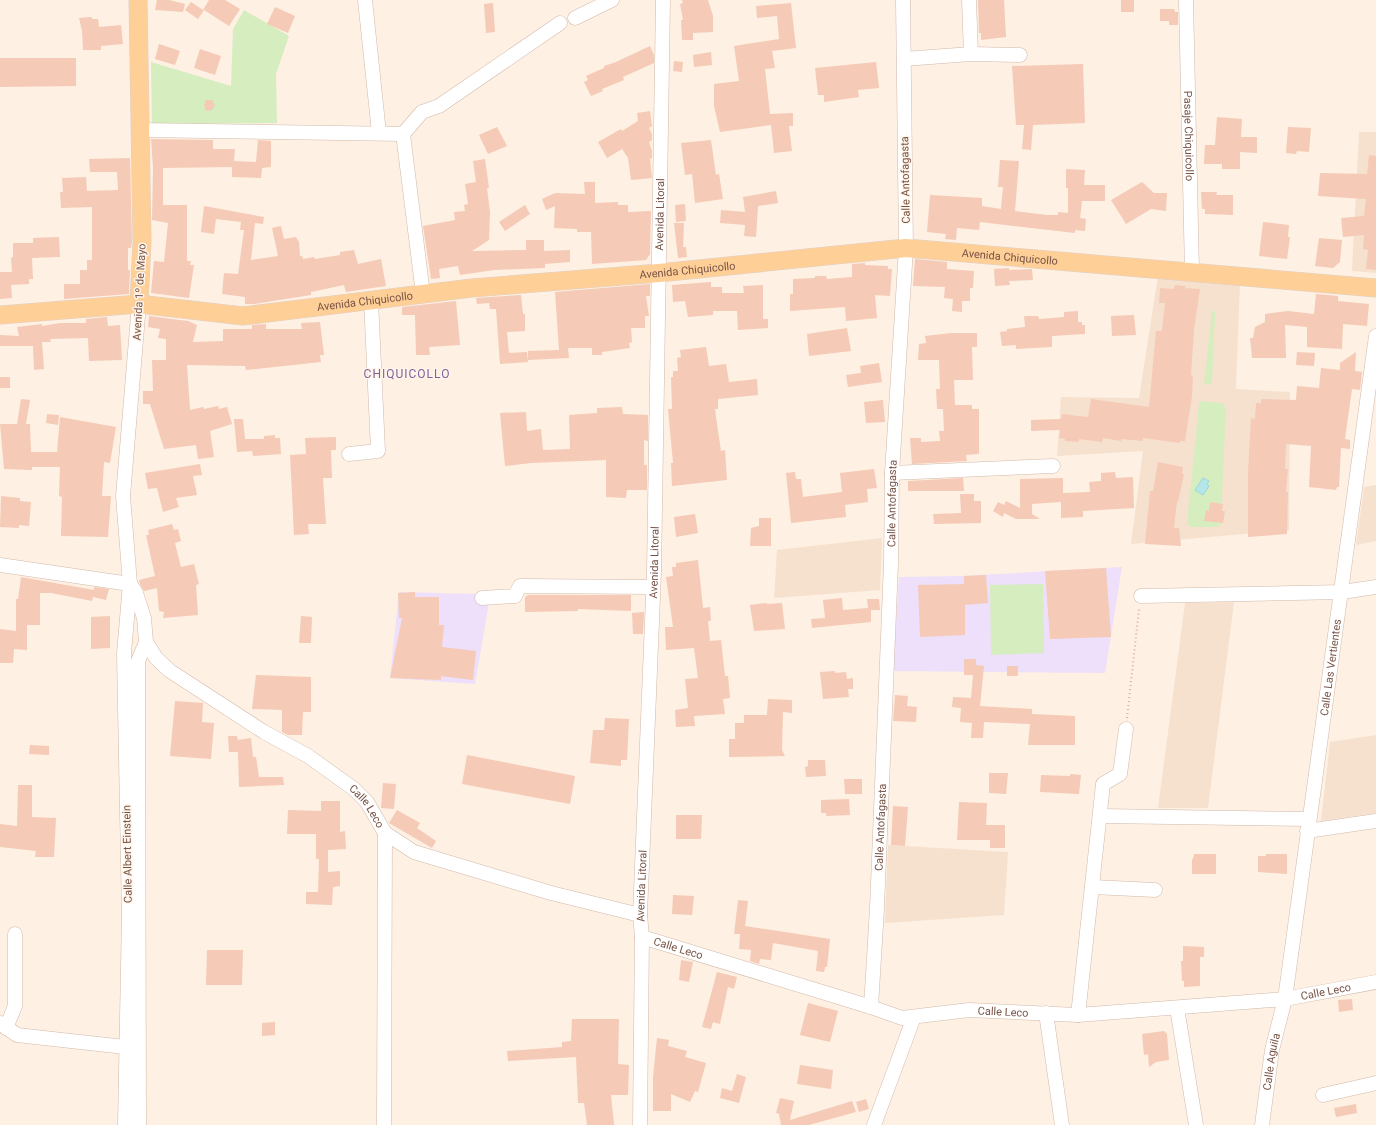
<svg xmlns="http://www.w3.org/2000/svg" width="1376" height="1125" viewBox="0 0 1376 1125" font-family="Roboto,sans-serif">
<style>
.residential{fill:#f6e1cf}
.education{fill:#eedffa}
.green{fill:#d6edbf}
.water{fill:#b5e6e9;stroke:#9ad7dc}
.building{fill:#f5cab7}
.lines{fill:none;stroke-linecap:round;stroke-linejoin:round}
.minor-casing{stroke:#d2b9aa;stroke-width:15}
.major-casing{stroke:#dcd2cf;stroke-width:19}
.path{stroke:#daad9a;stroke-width:2;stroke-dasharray:1 3;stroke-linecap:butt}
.minor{stroke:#fff;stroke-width:14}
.major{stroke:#ffcf98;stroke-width:18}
.labels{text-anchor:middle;stroke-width:3;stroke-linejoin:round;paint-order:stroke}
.street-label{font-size:11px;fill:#775346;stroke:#fff5ea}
.neighbourhood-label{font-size:12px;letter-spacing:1px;fill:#83619c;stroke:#fff5ea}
</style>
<rect width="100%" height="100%" fill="#fef0e2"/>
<!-- residential -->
<g class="residential">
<polygon points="1359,132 1376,132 1376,273 1352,271"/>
<polygon points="1158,276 1240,282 1236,389 1290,392 1289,530 1131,544 1143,451 1057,456 1061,397 1139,398"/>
<polygon points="1376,485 1376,541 1356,545 1364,487"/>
<polygon points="882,538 880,590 774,598 777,550"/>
<polygon points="1234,602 1208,808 1158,808 1185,603"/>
<polygon points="1376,735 1376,813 1321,821 1330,742"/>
<polygon points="888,845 1008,852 1004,915 885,923"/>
</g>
<!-- education -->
<g class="education">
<polygon points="1122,567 1105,673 893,671 899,577 963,576"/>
<polygon points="399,592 477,594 489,602 475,684 390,678"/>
</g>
<!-- green -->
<g class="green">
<polygon points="244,10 289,36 276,74 277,123 152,124 151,62 231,86 233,29"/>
<polygon points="1212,310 1215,312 1212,383 1204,385"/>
<polygon points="1201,401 1222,403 1226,408 1221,524 1218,527 1192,527 1188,525 1187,522 1199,404"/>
<polygon points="1043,584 1044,653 991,655 990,585"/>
</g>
<!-- water -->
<polygon class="water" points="1203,478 1209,481 1207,484 1209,486 1203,495 1195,490"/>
<!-- building -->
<g class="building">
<polygon points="157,0 169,0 185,4 183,12 155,10"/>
<polygon points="209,0 225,0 240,9 229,26 204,10 198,19 185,10 191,2 203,10"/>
<polygon points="682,0 708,0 713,16 713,32 693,33 693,40 682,40 681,20 683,20 680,4 683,3"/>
<polygon points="978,0 1004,0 1006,37 981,40 981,33 979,33"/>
<rect x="1121" y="0" width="13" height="12"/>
<polygon points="493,3 495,32 486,33 484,4"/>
<polygon points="791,3 796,48 772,51 775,68 765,69 770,114 793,113 793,126 789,126 792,151 774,153 771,125 720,132 714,106 714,84 739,81 734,46 779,39 777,16 757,18 756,6"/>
<polygon points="275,7 295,16 288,33 267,24"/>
<polygon points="1160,9 1174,9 1175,12 1178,12 1178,25 1169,25 1169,21 1160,21"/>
<polygon points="92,17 92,19 98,19 99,27 121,25 123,44 101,46 101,50 83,50 82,31 79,18"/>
<polygon points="159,44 180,51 175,65 155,59"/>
<polygon points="650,46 654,55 654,63 623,77 624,80 602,89 603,91 591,96 584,82 588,80 586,76 604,68 604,66 616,62"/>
<polygon points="200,49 221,56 215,75 194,68"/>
<polygon points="711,52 712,65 694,67 693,55"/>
<polygon points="0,58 76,58 76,86 0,87"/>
<polygon points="674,61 683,62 682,72 673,71"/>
<polygon points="876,62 879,88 858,90 859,97 824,102 824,95 818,95 815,68"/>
<polygon points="1083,64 1085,123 1033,125 1031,150 1022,149 1024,125 1016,125 1012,66"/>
<polygon points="206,100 212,100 215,105 212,110 206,111 204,105"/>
<polygon points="650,111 652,126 649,128 652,134 652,140 649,142 652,151 652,158 650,159 652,178 631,180 628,158 622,149 607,158 598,142 621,129 622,131 638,121 637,113"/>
<polygon points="1217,117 1242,119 1241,137 1257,137 1257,153 1240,152 1240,169 1222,169 1222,164 1204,164 1205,145 1215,145"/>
<polygon points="497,127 507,146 488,154 479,135"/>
<polygon points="1288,127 1311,128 1309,152 1297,151 1296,154 1286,153"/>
<polygon points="151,139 213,140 213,149 235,149 234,161 256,162 258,140 271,141 271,167 262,168 261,178 232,177 232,167 163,168 163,205 187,205 187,261 191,261 190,265 194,265 189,298 151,293 154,261 164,262 168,223 152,220 153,168"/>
<polygon points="711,140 716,175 719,174 723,199 695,203 692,174 685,175 681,143"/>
<polygon points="1369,155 1376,156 1376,270 1366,269 1368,250 1363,249 1364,235 1343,237 1341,218 1364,216 1366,199 1318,196 1320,173 1367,174"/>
<polygon points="130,158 132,241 131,248 128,248 128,270 130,270 129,294 64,299 64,284 80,284 80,270 87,270 87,260 92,260 92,207 61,208 60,192 63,192 62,178 86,177 87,191 118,190 117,172 90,172 89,159"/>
<polygon points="485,159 489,188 487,188 490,212 489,240 472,251 526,250 526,240 544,240 544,251 570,250 570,262 545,264 545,268 494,270 460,275 458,266 439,269 440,278 431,279 423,226 455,220 454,212 465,211 464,205 468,204 465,184 476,182 473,161"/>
<polygon points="1000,160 1019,161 1015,211 1047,215 1058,215 1058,212 1068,213 1068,188 1066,188 1066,169 1085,170 1084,185 1105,185 1105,201 1082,201 1080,218 1086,219 1085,231 1075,230 1075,233 980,222 979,230 957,228 956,240 945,239 946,234 927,232 930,195 982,198 982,206 1001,209 1003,187 998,187"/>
<polygon points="584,182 595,182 595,203 618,202 618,205 628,205 628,212 651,211 650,254 646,260 592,264 591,232 577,232 577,229 554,228 555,206 546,210 542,199 555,193 585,194"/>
<polygon points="1142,182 1154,193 1167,193 1166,211 1151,209 1126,224 1111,200"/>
<polygon points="776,191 778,203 758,206 756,237 744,236 745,225 720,223 721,210 745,212 743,197"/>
<polygon points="1201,192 1217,192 1216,195 1233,195 1233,215 1205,214 1205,209 1202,209"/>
<polygon points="685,204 686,221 676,222 675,205"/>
<polygon points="525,205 530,214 505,231 499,222"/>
<polygon points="204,206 264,217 263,224 255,223 251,260 278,256 272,228 281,226 284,239 296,237 299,242 300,256 302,256 303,259 314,257 315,259 340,255 340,252 354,250 358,264 381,259 386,286 346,292 344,285 311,292 311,295 254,304 245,304 245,297 222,294 224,273 238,274 244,230 240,230 241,222 216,219 214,234 201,232"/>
<polygon points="1263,222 1289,225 1288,237 1290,237 1287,259 1259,256"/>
<polygon points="674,223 684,223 683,247 686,247 687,257 678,258"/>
<polygon points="59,237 60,257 32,258 33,279 29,279 29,284 11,285 12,298 0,299 0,272 12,272 11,258 13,257 13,243 33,243 33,238"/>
<polygon points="1319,238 1342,240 1340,262 1333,268 1315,266"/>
<polygon points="915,259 947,262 947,269 974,271 973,288 970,288 970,301 962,301 962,312 952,311 953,299 944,298 945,287 913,286"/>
<polygon points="865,263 865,265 888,266 888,269 892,269 890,296 875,295 877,318 846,321 845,307 790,311 790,294 793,294 793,279 815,278 815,276 826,276 827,279 852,277 852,264"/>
<polygon points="1009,268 1009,270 1032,269 1033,280 1009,281 1010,285 995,286 994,269"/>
<polygon points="711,282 711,287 722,287 722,293 744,293 743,286 763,285 763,319 768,319 768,328 738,330 737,311 713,311 713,315 688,317 685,301 673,302 672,285"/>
<polygon points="650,284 650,296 646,296 649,316 645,316 645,328 631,328 632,342 629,343 630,348 602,352 602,355 592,355 592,348 568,348 569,358 528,360 528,351 559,350 555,292"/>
<polygon points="1175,285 1185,286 1185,288 1200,289 1194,330 1191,375 1193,376 1192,396 1185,441 1180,441 1180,443 1143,438 1143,441 1122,439 1121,441 1103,438 1102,442 1079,439 1079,442 1065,441 1065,439 1059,438 1060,430 1031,431 1031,420 1061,419 1062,414 1088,417 1091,399 1149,407 1156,331 1162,331 1165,303 1159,303 1160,288 1174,289"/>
<polygon points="1316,294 1338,296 1338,301 1369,304 1367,326 1343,324 1342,349 1307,347 1307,327 1285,325 1286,358 1252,358 1250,338 1253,338 1255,327 1265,322 1265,314 1288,311 1314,314"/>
<polygon points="521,295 523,314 525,314 525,331 507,332 509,353 527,352 528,362 500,364 496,309 490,309 489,303 477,304 476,298"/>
<polygon points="456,301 460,345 429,347 430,355 416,355 415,315 402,315 402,307"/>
<polygon points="1078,311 1078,322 1082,322 1082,325 1085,325 1085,334 1052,336 1052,347 1016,349 1016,345 1002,346 1000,332 1007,331 1007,329 1025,327 1024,316 1038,316 1039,319 1064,317 1064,312"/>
<polygon points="1134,315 1136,335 1112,336 1111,316"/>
<polygon points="149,316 188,321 197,325 193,342 223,341 223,329 252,329 252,325 266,324 266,329 302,329 301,323 320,322 324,355 320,355 321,362 246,370 245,366 187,365 190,410 203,407 204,409 218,406 219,409 227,407 232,424 210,431 214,457 198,459 196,445 164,449 150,404 143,404 143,391 153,391 152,360 166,360 166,339 158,338 160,329 148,327"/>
<polygon points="107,317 108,326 120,325 122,360 89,361 88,338 50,339 51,342 42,342 44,369 34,370 33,346 0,346 0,335 19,336 17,327 42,324 42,326 60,323 86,323 86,319"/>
<polygon points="847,328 851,351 809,356 807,334"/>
<polygon points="951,333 977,333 977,347 972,347 973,380 954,380 955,405 972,405 972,409 979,409 979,454 966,455 967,461 912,464 910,438 921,438 921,442 940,441 939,431 944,431 943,409 937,409 936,389 940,389 939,360 918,360 919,344 926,343 925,336"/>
<polygon points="706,347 709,366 726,364 729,382 757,379 758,395 718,399 718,409 715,409 718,431 721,451 725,450 727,480 672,486 671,463 673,463 668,409 672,409 671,377 673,377 673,371 678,371 677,358 681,357 680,350"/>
<polygon points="1297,352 1315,353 1314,366 1296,365"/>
<polygon points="1356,352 1355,371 1362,372 1360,390 1352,389 1345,439 1350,440 1350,449 1341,448 1339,487 1337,487 1336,490 1309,487 1311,446 1286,444 1285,469 1288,469 1286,492 1288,492 1287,534 1248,537 1248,474 1251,418 1255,419 1256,403 1261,403 1261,399 1296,400 1297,386 1319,388 1321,368 1340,370 1340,363"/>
<polygon points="879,363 882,382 848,387 846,375 861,373 860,366"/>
<rect x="0" y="377" width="10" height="11"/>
<polygon points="21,399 30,400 26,424 30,424 31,452 57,452 60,417 116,427 110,463 104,462 102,496 111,496 108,537 61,536 62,497 59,496 60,467 32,467 32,470 4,469 0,424 17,424"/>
<polygon points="883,400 885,422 866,423 864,402"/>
<polygon points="622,407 623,414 648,415 648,441 644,440 644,465 647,465 647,490 627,490 626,498 606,497 606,460 531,463 505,466 500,413 526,412 527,431 541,429 543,450 570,449 569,415 597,413 597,408"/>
<polygon points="47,414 59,415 58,425 46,423"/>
<polygon points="234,419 243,419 245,439 264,439 264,436 275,435 275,438 280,438 281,454 253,456 252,451 237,452"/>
<polygon points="336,437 336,450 331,450 332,478 323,478 326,524 308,524 309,534 294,535 290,455 306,454 305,438"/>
<polygon points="1158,462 1183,467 1182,474 1184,474 1178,502 1177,502 1174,528 1179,528 1181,546 1145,544 1150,491 1153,491"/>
<polygon points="200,464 202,475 193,476 197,495 176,498 179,507 163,512 157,488 148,489 145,473"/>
<polygon points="874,469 877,488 867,489 868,502 845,505 846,517 791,523 786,473 795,472 796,479 801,479 803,497 842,492 840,473"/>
<polygon points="1115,472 1116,478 1133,477 1134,508 1083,511 1083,517 1061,518 1061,502 1032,504 1032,514 1040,519 1016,519 1004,513 1003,517 993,511 998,502 1004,505 1006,501 1020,508 1020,479 1063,478 1063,493 1090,492 1089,482 1101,481 1101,473"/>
<polygon points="963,478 964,491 908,491 908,481"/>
<polygon points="960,494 974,494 974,501 981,501 981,523 934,524 933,514 961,513"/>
<polygon points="1,496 20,498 20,501 31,502 29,526 19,525 19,528 0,527"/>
<polygon points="1210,502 1223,504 1222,511 1225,511 1223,523 1204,521 1206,510 1209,511"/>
<polygon points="695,514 698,533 676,537 674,517"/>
<polygon points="759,518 771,518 771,546 750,546 751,528 759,526"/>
<polygon points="172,524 174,530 178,529 181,541 175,543 181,567 194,564 199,584 196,585 198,615 163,618 164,612 159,611 157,588 144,591 140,584 139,580 155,576 146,535 149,535 148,530"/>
<polygon points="698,560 703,608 710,607 711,621 708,621 710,641 721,640 725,676 728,676 730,698 723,699 725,714 694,716 695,726 676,727 675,710 688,708 685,679 698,678 694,648 666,650 665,627 673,627 666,577 673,576 672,567 676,567 676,563"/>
<polygon points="1106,568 1111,637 1050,639 1045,571"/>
<polygon points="986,575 988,603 965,605 965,635 920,637 918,585 964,584 964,576"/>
<polygon points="21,577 94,590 94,587 109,589 106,600 93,597 92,601 51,593 40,593 40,625 27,625 27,650 14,649 13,663 0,663 0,629 16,631 16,599 18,599"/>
<polygon points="415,592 415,597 439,597 439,625 444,625 442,647 476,651 473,680 441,676 441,680 390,678 402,618 399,618 398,593"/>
<polygon points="528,595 631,595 631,611 578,609 578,611 525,612 525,597"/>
<polygon points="842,598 843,610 868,608 867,599 879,599 880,610 871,610 871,622 812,628 811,619 825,618 823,600"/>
<polygon points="767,603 767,604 782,603 785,629 754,631 750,605"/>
<polygon points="644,612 643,634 633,634 632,613"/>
<polygon points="110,616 110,648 91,649 91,617"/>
<polygon points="301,616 312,617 311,643 299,643"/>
<polygon points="964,659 976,659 976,665 984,666 980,706 1032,709 1032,714 1075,716 1075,745 1028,745 1030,724 984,722 983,738 971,738 972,723 960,722 961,708 952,707 953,697 971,698 973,675 964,675"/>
<rect x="1007" y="666" width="11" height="10"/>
<polygon points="835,671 835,673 846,672 847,679 853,678 853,689 848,689 849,697 823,699 820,672"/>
<polygon points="256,675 311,677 311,712 303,712 302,735 288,735 282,732 282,710 252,709"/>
<polygon points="895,695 908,696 907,706 917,707 916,722 893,721"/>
<polygon points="768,699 792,700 792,713 783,712 782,750 785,756 729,757 729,739 735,739 735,723 744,723 744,715 767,715"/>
<polygon points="175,701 203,703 202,722 214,723 211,759 170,756"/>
<polygon points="605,718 629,719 627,760 621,760 621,766 590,763 593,730 604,730"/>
<polygon points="228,736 237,736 238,740 251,738 253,757 256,757 259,777 283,777 284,785 239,787 238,752 229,752"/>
<polygon points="30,745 49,746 49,755 29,754"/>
<polygon points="467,755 575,776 570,804 462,784"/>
<polygon points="808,760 825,760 826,776 806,777 805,767 808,766"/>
<polygon points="989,773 1008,773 1006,794 989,793"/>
<polygon points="1070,774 1081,775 1079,794 1040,792 1041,775 1070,776"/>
<polygon points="844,779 862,779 862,794 845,794"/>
<polygon points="383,783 396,784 394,809 381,808"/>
<polygon points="18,785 32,785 32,817 56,818 54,857 35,857 36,851 0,847 0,824 17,826"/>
<polygon points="849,799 850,815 826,816 826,813 821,813 821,800"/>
<polygon points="321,801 340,801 340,832 345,831 346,849 328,850 328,872 340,871 340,886 333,887 332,905 306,904 306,892 318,892 319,859 316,859 316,834 287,834 288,810 321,811"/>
<polygon points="959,802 987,803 986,825 1005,825 1005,848 990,848 990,840 957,840"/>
<polygon points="893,806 908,807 905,846 891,845"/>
<polygon points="397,810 420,823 417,828 436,841 432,848 389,823"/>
<polygon points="676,815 702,815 701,839 676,839"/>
<polygon points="1194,854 1216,854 1216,874 1192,874 1192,859 1193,859"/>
<polygon points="1266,854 1287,854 1287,874 1258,872 1258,856 1266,856"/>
<polygon points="673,895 694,896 692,915 672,914"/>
<polygon points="738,900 748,901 745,926 830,939 827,967 825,967 824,972 816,971 818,951 773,943 771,960 760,959 759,964 750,961 751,950 739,949 740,934 734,934"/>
<polygon points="1183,946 1204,947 1204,957 1200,957 1200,986 1184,987 1184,981 1182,981 1181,961 1183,961"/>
<polygon points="207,950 243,950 242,985 206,985"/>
<polygon points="681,960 693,962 689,982 679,980"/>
<polygon points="717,972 737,977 734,989 728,987 720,1024 713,1022 711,1029 702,1027"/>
<polygon points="1352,999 1353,1010 1339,1012 1338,1000"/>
<polygon points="808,1003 838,1011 830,1042 800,1035"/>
<polygon points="572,1019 619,1019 618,1064 629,1065 628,1095 611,1095 614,1125 587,1125 584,1103 578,1103 576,1057 508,1061 507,1051 562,1047 562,1042 571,1041"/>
<polygon points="275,1022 275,1035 262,1036 262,1023"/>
<polygon points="1164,1031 1167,1034 1169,1060 1156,1062 1149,1067 1148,1054 1144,1055 1142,1034"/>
<polygon points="657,1038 669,1040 668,1046 687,1051 685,1057 706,1063 698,1092 695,1091 690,1102 671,1094 671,1111 653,1111 653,1077"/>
<polygon points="800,1065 833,1070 831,1089 797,1084"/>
<polygon points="737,1074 746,1077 739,1103 720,1098 722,1088 732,1091"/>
<polygon points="780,1098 794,1101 790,1120 852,1101 856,1112 809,1125 781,1125 779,1114 776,1113"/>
<polygon points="866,1099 869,1109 859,1112 856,1102"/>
<polygon points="1356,1104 1357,1113 1336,1117 1334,1108"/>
</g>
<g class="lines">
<defs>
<g id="minor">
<polyline points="365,0 379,133"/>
<polyline points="969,0 971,54"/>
<path id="s1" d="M1186 0 1192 272"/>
<polyline points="575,18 612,0"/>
<polyline points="904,59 971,54 1020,55"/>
<polyline points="140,130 403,134 422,112 439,106 560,23"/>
<polyline points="403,134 423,294"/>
<polyline points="349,454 378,451 371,300"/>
<polyline points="892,473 1053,466"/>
<path id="s2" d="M0 565 130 584 136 593 144 618 146 642 156 658 170 671 264 732 308 756 354 789 367 802 385 833 414 852 551 893 640 915"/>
<polyline points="1141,596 1342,592 1376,587"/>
<polyline points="482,598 515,596 520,586 653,587"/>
<polyline points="1101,816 1309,819"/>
<polyline points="1307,831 1376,821"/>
<polyline points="1093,887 1155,890"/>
<path id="s3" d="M642 937 871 1007 902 1018 969 1010 1078 1015 1285 999 1376 982"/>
<path id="s4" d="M871 1007 877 908 891 563 892 473 906 248 903 0"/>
<polyline points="1177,1008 1196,1125"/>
<polyline points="1046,1013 1062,1125"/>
<polyline points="1078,1015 1103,784 1120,774 1126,729"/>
<polyline points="0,1023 17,1035 125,1047"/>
<polyline points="6,1028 15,1006 15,934"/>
<polyline points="1323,1095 1376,1083"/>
<polyline points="125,1125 129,914 124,653 130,584 123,496 139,304"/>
<polyline points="139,1125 138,661 146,642"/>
<polyline points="384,1125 385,833"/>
<path id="s5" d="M640 1125 642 937 640 915 654 572 663 0"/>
<polyline points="874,1125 914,1017"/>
<path id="s6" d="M1262 1125 1272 1050 1285 999 1376 336"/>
</g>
<g id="major">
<polyline points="138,0 142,241 139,304"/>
<path id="s7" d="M0 315 139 304 243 316 472 288 659 273 906 248 1376 288"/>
</g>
</defs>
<!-- minor casing -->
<use href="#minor" class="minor-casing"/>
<!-- major casing -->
<use href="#major" class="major-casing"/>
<!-- path -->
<polyline class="path" points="1127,718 1139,609"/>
<!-- minor -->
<use href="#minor" class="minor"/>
<!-- major -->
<use href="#major" class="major"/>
</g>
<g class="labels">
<!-- street labels -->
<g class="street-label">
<text dy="4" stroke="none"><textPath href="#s1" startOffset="136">Pasaje Chiquicollo</textPath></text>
<text transform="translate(905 180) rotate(-91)" y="4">Calle Antofagasta</text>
<text dy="4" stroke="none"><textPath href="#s5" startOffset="911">Avenida Litoral</textPath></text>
<text dy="4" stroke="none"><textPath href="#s7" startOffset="1015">Avenida Chiquicollo</textPath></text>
<text dy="4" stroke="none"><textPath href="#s7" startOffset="691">Avenida Chiquicollo</textPath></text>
<text transform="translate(139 292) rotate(-87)" y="4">Avenida 1º de Mayo</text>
<text dy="4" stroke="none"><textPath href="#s7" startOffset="367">Avenida Chiquicollo</textPath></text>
<text dy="4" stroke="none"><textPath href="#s4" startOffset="504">Calle Antofagasta</textPath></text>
<text dy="4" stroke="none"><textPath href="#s5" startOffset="563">Avenida Litoral</textPath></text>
<text dy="4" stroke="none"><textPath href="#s6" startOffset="463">Calle Las Vertientes</textPath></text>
<text dy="4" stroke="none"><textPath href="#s2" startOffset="471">Calle Leco</textPath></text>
<text dy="4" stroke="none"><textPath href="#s4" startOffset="180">Calle Antofagasta</textPath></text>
<text transform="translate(127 854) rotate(-91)" y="4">Calle Albert Einstein</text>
<text dy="4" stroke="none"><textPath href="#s5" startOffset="239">Avenida Litoral</textPath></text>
<text dy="4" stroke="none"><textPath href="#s3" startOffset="38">Calle Leco</textPath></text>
<text dy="4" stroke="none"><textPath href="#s3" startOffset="698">Calle Leco</textPath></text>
<text dy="4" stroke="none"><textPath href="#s3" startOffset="374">Calle Leco</textPath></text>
<text dy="4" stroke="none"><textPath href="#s6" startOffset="64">Calle Aguila</textPath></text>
</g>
<!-- neighbourhood labels -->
<g class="neighbourhood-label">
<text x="407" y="378">CHIQUICOLLO</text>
</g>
</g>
</svg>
